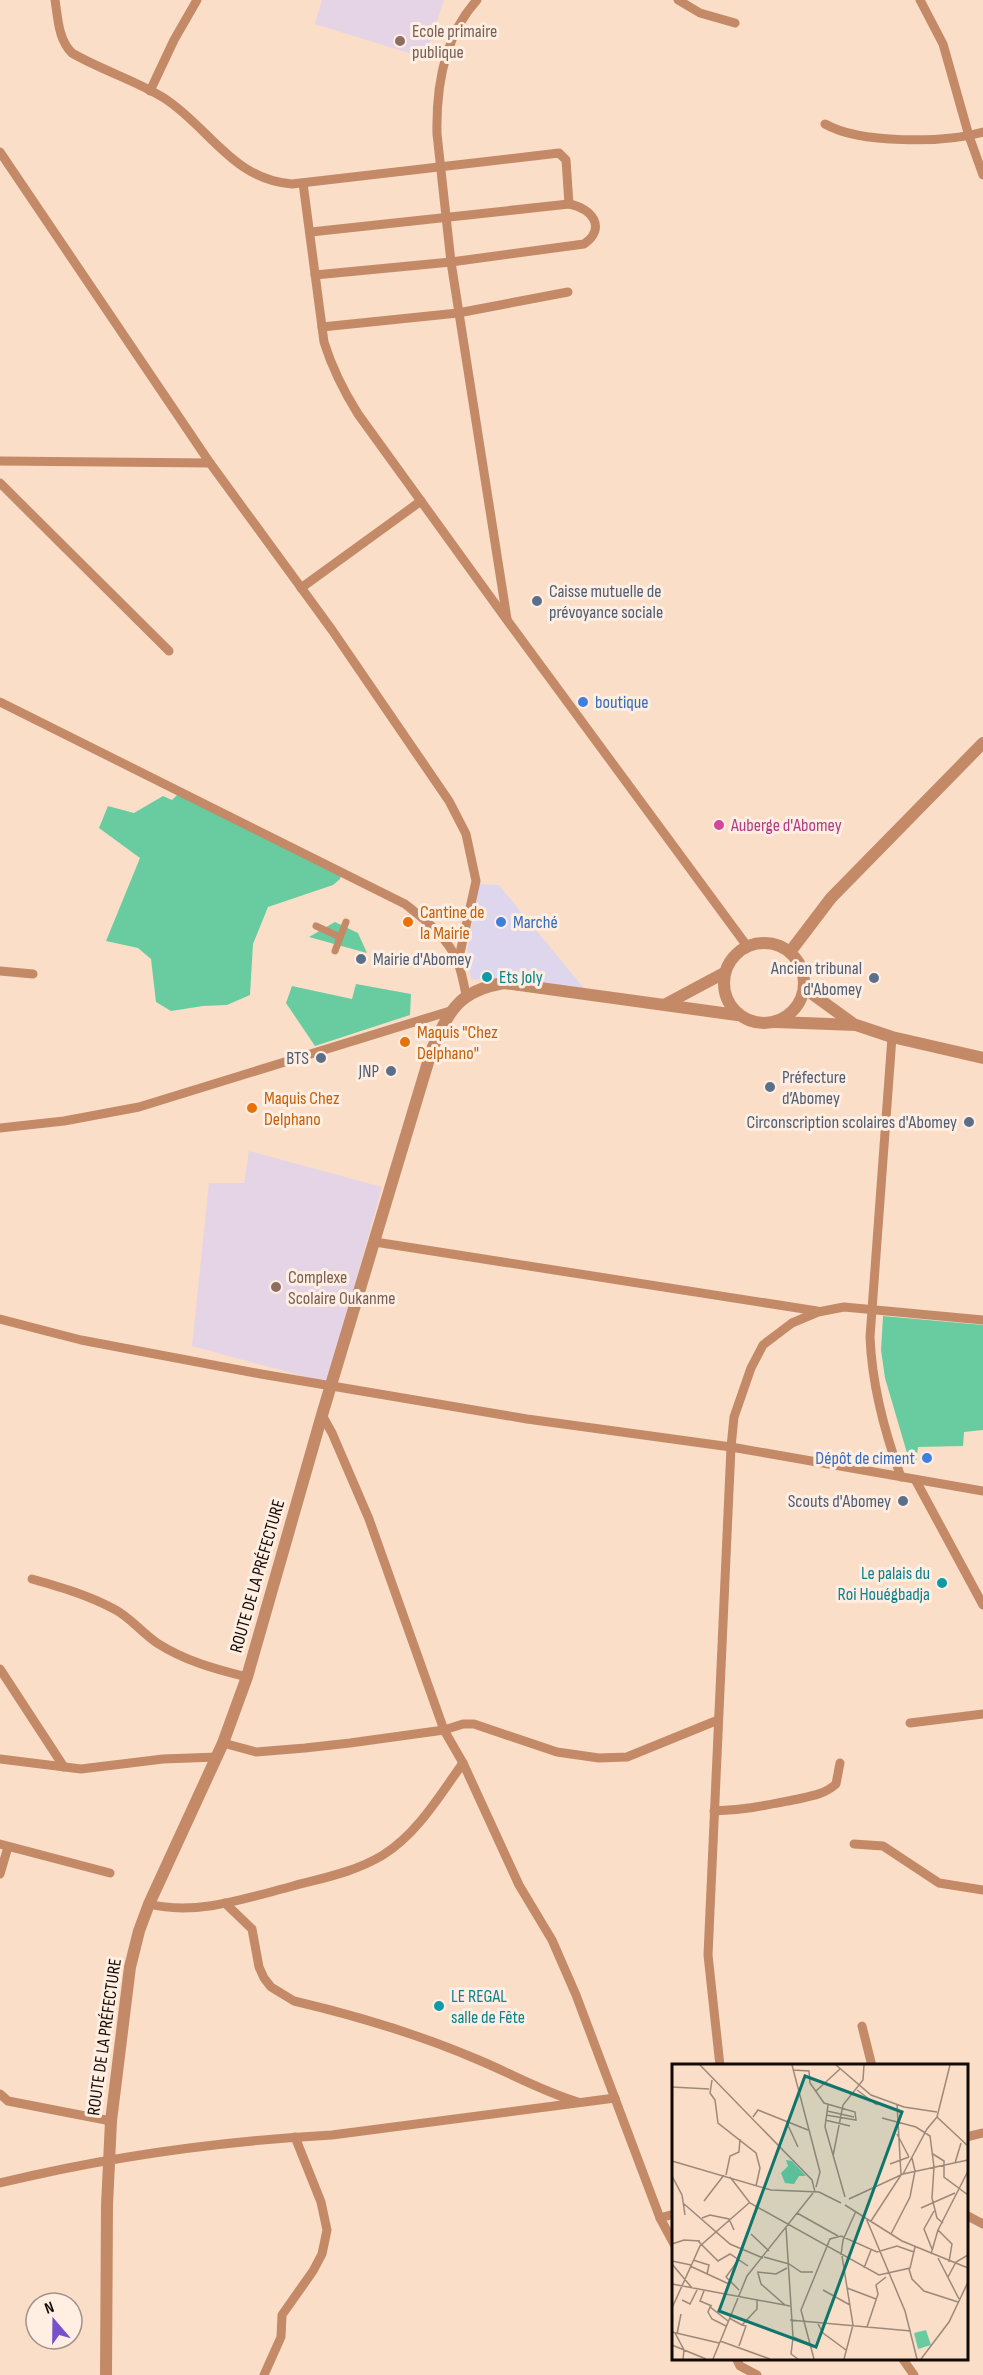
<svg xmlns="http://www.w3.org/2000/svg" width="983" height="2375" viewBox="0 0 983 2375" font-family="'Sofia Sans Condensed',sans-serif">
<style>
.commercial{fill:#ded6ec}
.education{fill:#e4d4e6}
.green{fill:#69cca1}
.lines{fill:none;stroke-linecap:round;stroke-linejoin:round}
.pedestrian{stroke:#c48a68;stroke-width:7}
.minor{stroke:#c48a68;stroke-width:9}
.tertiary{stroke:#c48a68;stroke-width:12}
.education-dot{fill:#8d6e63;stroke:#ffeee1;stroke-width:2}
.service-dot{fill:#5c6f8a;stroke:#ffeee1;stroke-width:2}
.shop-dot{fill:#3f7fe0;stroke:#ffeee1;stroke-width:2}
.hotel-dot{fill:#d1479c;stroke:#ffeee1;stroke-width:2}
.food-dot{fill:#e8710a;stroke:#ffeee1;stroke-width:2}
.culture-dot{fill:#0f9aa8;stroke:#ffeee1;stroke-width:2}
.labels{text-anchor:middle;stroke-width:6;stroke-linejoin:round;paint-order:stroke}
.education-label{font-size:18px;fill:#785e54;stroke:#ffeee1;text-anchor:start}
.service-label{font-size:18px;fill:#4e5e75;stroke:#ffeee1;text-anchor:end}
.shop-label{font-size:18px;fill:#366cbe;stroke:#ffeee1;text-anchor:start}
.hotel-label{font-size:18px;fill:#b23c85;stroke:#ffeee1;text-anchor:start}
.food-label{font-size:18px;fill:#c56008;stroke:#ffeee1;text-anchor:start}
.culture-label{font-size:18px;fill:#0d838f;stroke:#ffeee1;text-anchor:start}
.street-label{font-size:18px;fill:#120a04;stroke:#ffeee1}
.inset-road{fill:none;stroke:#9d897a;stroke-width:1.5}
.view{fill:#0f766e;fill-opacity:0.15;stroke:#0f766e;stroke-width:3}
.inset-edge{fill:none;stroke:#120a04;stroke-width:3}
</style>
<rect width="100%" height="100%" fill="#fadec8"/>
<!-- commercial -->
<polygon class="commercial" points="479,884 499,885 587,992 471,979 466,959"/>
<!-- education -->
<g class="education">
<polygon points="322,0 444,0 425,58 315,24"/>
<polygon points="249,1151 382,1187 328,1383 192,1346 209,1183 244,1183"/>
</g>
<!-- green -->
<g class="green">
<polygon points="179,793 341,875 340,879 333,885 268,907 253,944 250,995 227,1005 203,1006 171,1011 156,1002 151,959 138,948 106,941 140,858 99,828 108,806 134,813 163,796 172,800"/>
<polygon points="335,922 358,933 367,953 309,937"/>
<polygon points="356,984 411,994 410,1015 315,1046 286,1003 292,986 352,999"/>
<polygon points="883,1316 983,1325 983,1430 964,1432 963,1446 918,1447 916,1463 907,1453 885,1378 881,1350"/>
</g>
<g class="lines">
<!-- pedestrian -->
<g class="pedestrian">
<polyline points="316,926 340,937"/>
<polyline points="335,951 346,922"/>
</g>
<!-- minor -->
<g class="minor">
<path d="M55 0C58 18 58 39 72 53 101 70 135 80 164 98 209 127 233 180 292 184L559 153 566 160 569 204"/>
<path d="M477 0C444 36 436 87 437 134L451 262 507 619"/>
<polyline points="678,0 700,13 735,23"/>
<polyline points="920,0 943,44 969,136 983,175"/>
<polyline points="150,91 174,40 197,0"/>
<path d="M825 124C860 144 944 143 983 132"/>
<polyline points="0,152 210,463 332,630 449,801 466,834 476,881 458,962"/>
<path d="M303 183 324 342C332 368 343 390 358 414L507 620 747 946"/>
<path d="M311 232 569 204C592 208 607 228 584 244L451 262 315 275"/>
<polyline points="322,327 458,313 568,292"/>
<polyline points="0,461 210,463"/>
<polyline points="0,483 169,651"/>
<polyline points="301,588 421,501"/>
<path d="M0 702 405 904C425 920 449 938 458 963 462 973 464 985 466 995"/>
<polyline points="0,971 33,974"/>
<path d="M892 1037 870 1337C872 1386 884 1431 901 1477"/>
<polyline points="0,1128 64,1121 139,1107 450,1011"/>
<polyline points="375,1242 817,1311"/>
<polyline points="0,1319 81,1340 261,1374 527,1419 731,1447 983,1491"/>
<polyline points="322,1415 332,1433 369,1519 444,1730 463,1763 519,1885 552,1940 576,1995 660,2218 674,2244"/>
<polyline points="916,1481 983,1605"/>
<path d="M32 1579C60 1587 88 1595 114 1609 130 1617 142 1633 157 1643 185 1661 215 1669 247 1677"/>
<polyline points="0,1669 64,1767"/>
<polyline points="910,1723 983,1714"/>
<polyline points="223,1743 256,1752 305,1748 350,1743 444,1730 463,1724 474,1724 557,1752 599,1758 627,1757 718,1720"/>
<polyline points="0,1759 81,1769 163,1759 217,1757"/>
<path d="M714 1811C746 1810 767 1805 798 1799 812 1796 825 1794 836 1784L840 1763"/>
<polyline points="0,1844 110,1873"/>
<polyline points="854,1844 883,1846 939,1883 983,1890"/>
<polyline points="0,1874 8,1847"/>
<path d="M225 1903 252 1929 259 1967 264 1978 271 1987 294 2001C358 2016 421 2035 481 2061 514 2075 544 2092 578 2102"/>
<path d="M149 1904C196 1916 247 1898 293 1886 323 1878 355 1872 383 1855 417 1834 440 1795 463 1763"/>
<polyline points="862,2026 872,2066"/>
<polyline points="720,2066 708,1955 731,1447 734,1417 751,1368 763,1345 792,1323 818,1312 844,1307 983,1320"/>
<polyline points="0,2094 8,2101 111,2121"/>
<polyline points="966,2137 983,2133"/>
<path d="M0 2183C107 2157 222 2141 332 2135L615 2098"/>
<polyline points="966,2215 983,2224"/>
<polyline points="660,2218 674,2214"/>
<polyline points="736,2358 740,2366 757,2375"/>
<polyline points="902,2358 914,2375"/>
<polyline points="264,2375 281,2337 282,2315 313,2271 322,2254 327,2230 321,2202 295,2137"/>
</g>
<!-- tertiary -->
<g class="tertiary">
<circle cx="764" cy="983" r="40"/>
<polyline points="790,952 831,898 983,743"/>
<polyline points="804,988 855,1025"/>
<polyline points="666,1004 724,973"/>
<polyline points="776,1022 856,1025 892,1037 983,1058"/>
<path d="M106 2375 107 2205 111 2121 130 1967 139 1931 149 1904 223 1743 247 1677 322 1415 432 1049C450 1010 458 991 504 983L737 1015"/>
</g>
</g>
<!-- markers -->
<g class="education-dot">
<circle cx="400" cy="41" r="6"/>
<circle cx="276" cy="1287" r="6"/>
</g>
<g class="service-dot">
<circle cx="537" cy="601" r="6"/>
<circle cx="361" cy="959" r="6"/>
<circle cx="874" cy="978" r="6"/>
<circle cx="321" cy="1058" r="6"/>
<circle cx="391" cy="1071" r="6"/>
<circle cx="770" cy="1087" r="6"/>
<circle cx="969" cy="1122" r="6"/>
<circle cx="903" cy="1501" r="6"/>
</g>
<g class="shop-dot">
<circle cx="583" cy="702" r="6"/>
<circle cx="501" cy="922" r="6"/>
<circle cx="927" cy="1458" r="6"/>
</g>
<circle class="hotel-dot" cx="719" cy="825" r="6"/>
<g class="food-dot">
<circle cx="408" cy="922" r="6"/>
<circle cx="405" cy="1042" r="6"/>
<circle cx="252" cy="1108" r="6"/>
</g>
<g class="culture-dot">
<circle cx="487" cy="977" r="6"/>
<circle cx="942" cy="1583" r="6"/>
<circle cx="439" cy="2006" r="6"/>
</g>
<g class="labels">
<!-- education labels -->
<g class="education-label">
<text x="412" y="37">Ecole primaire<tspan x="412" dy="21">publique</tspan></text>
<text x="288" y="1283">Complexe<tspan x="288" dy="21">Scolaire Oukanme</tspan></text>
</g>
<!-- service labels -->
<g class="service-label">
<text x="549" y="597" text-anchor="start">Caisse mutuelle de<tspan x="549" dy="21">prévoyance sociale</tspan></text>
<text x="373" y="965" text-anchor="start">Mairie d'Abomey</text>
<text x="862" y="974">Ancien tribunal<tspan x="862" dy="21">d'Abomey</tspan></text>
<text x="309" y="1064">BTS</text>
<text x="379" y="1077">JNP</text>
<text x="782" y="1083" text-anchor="start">Préfecture<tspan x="782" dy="21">d’Abomey</tspan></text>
<text x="957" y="1128">Circonscription scolaires d'Abomey</text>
<text x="891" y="1507">Scouts d'Abomey</text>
</g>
<!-- shop labels -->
<g class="shop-label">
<text x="595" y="708">boutique</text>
<text x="513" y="928">Marché</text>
<text x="915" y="1464" text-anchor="end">Dépôt de ciment</text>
</g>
<!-- hotel labels -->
<g class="hotel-label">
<text x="731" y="831">Auberge d'Abomey</text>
</g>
<!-- food labels -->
<g class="food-label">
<text x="420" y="918">Cantine de<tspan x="420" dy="21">la Mairie</tspan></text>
<text x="417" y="1038">Maquis "Chez<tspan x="417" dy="21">Delphano"</tspan></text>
<text x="264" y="1104">Maquis Chez<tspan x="264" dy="21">Delphano</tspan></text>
</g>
<!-- culture labels -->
<g class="culture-label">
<text x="499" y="983">Ets Joly</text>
<text x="930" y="1579" text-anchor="end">Le palais du<tspan x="930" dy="21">Roi Houégbadja</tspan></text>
<text x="451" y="2002">LE REGAL<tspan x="451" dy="21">salle de Fête</tspan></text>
</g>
<!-- street labels -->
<g class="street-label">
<text transform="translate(257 1576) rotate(-74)" y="6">ROUTE DE LA PRÉFECTURE</text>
<text transform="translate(104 2037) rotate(-82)" y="6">ROUTE DE LA PRÉFECTURE</text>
</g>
</g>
<!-- overview -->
<g transform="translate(672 2064)">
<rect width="296" height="296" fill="#fadec8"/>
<path d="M114 96 120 97 134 112H127L122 120 113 119 109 109 116 102ZM254 266 259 281 246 285 242 269Z" fill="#69cca1"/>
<path class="inset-road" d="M28 1 140 116 143 128M120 1 148 108 144 123M164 1 199 31 232 43 265 48M278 1 265 53 296 82M121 6 137 7 138 19 152 39 183 48 184 56 154 51M40 16 38 29 43 36 46 59 84 89 88 104 84 122M0 23 37 25M185 26 205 41M144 27 168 5M156 41 153 63 173 133M155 47 182 53M81 53 86 46 136 66M210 54 244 63 258 72 262 103 260 134 265 154 271 159M153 56 178 62M114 57 126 83M225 70 237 93M261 90 272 97V113L296 131M161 92 171 41 191 16 192 1M0 97 99 126 147 128 169 139M283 99 289 79M218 100 237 93M231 110 255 65 265 53M54 111 58 92 67 88 68 75M0 112 10 131 13 151M58 113 78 139 207 211 238 204 243 183M177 135 231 110 296 96M32 137 52 111M11 139 58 180 91 194M173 141 230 177 296 204M249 144 283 129M125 149 166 172M30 154 38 151 57 155 62 166M194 154 233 247 245 295M199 157 229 111 225 40M114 164 121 273 138 280M266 166 280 180 277 198M79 170 97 187M219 170 238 133 243 107 240 94M26 177 46 197 58 190 76 202M0 180 12 176 28 177M260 185 252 165 262 147M259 190 266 166 296 107M169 191 171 176 184 147M170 192 181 261 172 295M92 193 117 200 129 208H141M266 194 287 235M67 195 54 213 67 226M21 196 37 201 35 210M0 197 19 201M0 200 20 224M18 202 57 220M192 204 199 186M237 205 240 215 252 227 286 238M85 208 104 210 115 204M86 209 89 220 113 241M276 213 284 198 296 191M0 220 118 242M175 224 204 235M151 226 178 241M32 227 28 237 40 242M10 236 18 240 25 226M0 244 28 182 77 139M57 254 70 261 85 245V235M118 256 239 267M145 258 151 269 174 286M54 262 40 255 36 248 38 243 56 257M195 263 206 230 204 221 214 213M0 268 47 279M3 269 12 286 11 295M5 270 9 250M121 274 119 290 126 295M48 277 98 295M0 281 34 295M67 282 74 262 70 261M41 295 75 212 141 129M142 295 129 246 158 175 169 172 205 188 225 182 242 188M249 295 277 258 296 218"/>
<path class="view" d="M133 12 230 48 144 283 47 247Z"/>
<rect width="296" height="296" class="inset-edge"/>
</g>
<!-- north arrow -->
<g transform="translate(54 2321) rotate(340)"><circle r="28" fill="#ffeee1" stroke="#a09389" stroke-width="1.5"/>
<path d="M0-4.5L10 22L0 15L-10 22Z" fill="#7751cb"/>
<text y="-9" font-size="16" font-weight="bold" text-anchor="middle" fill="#120a04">N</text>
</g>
</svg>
